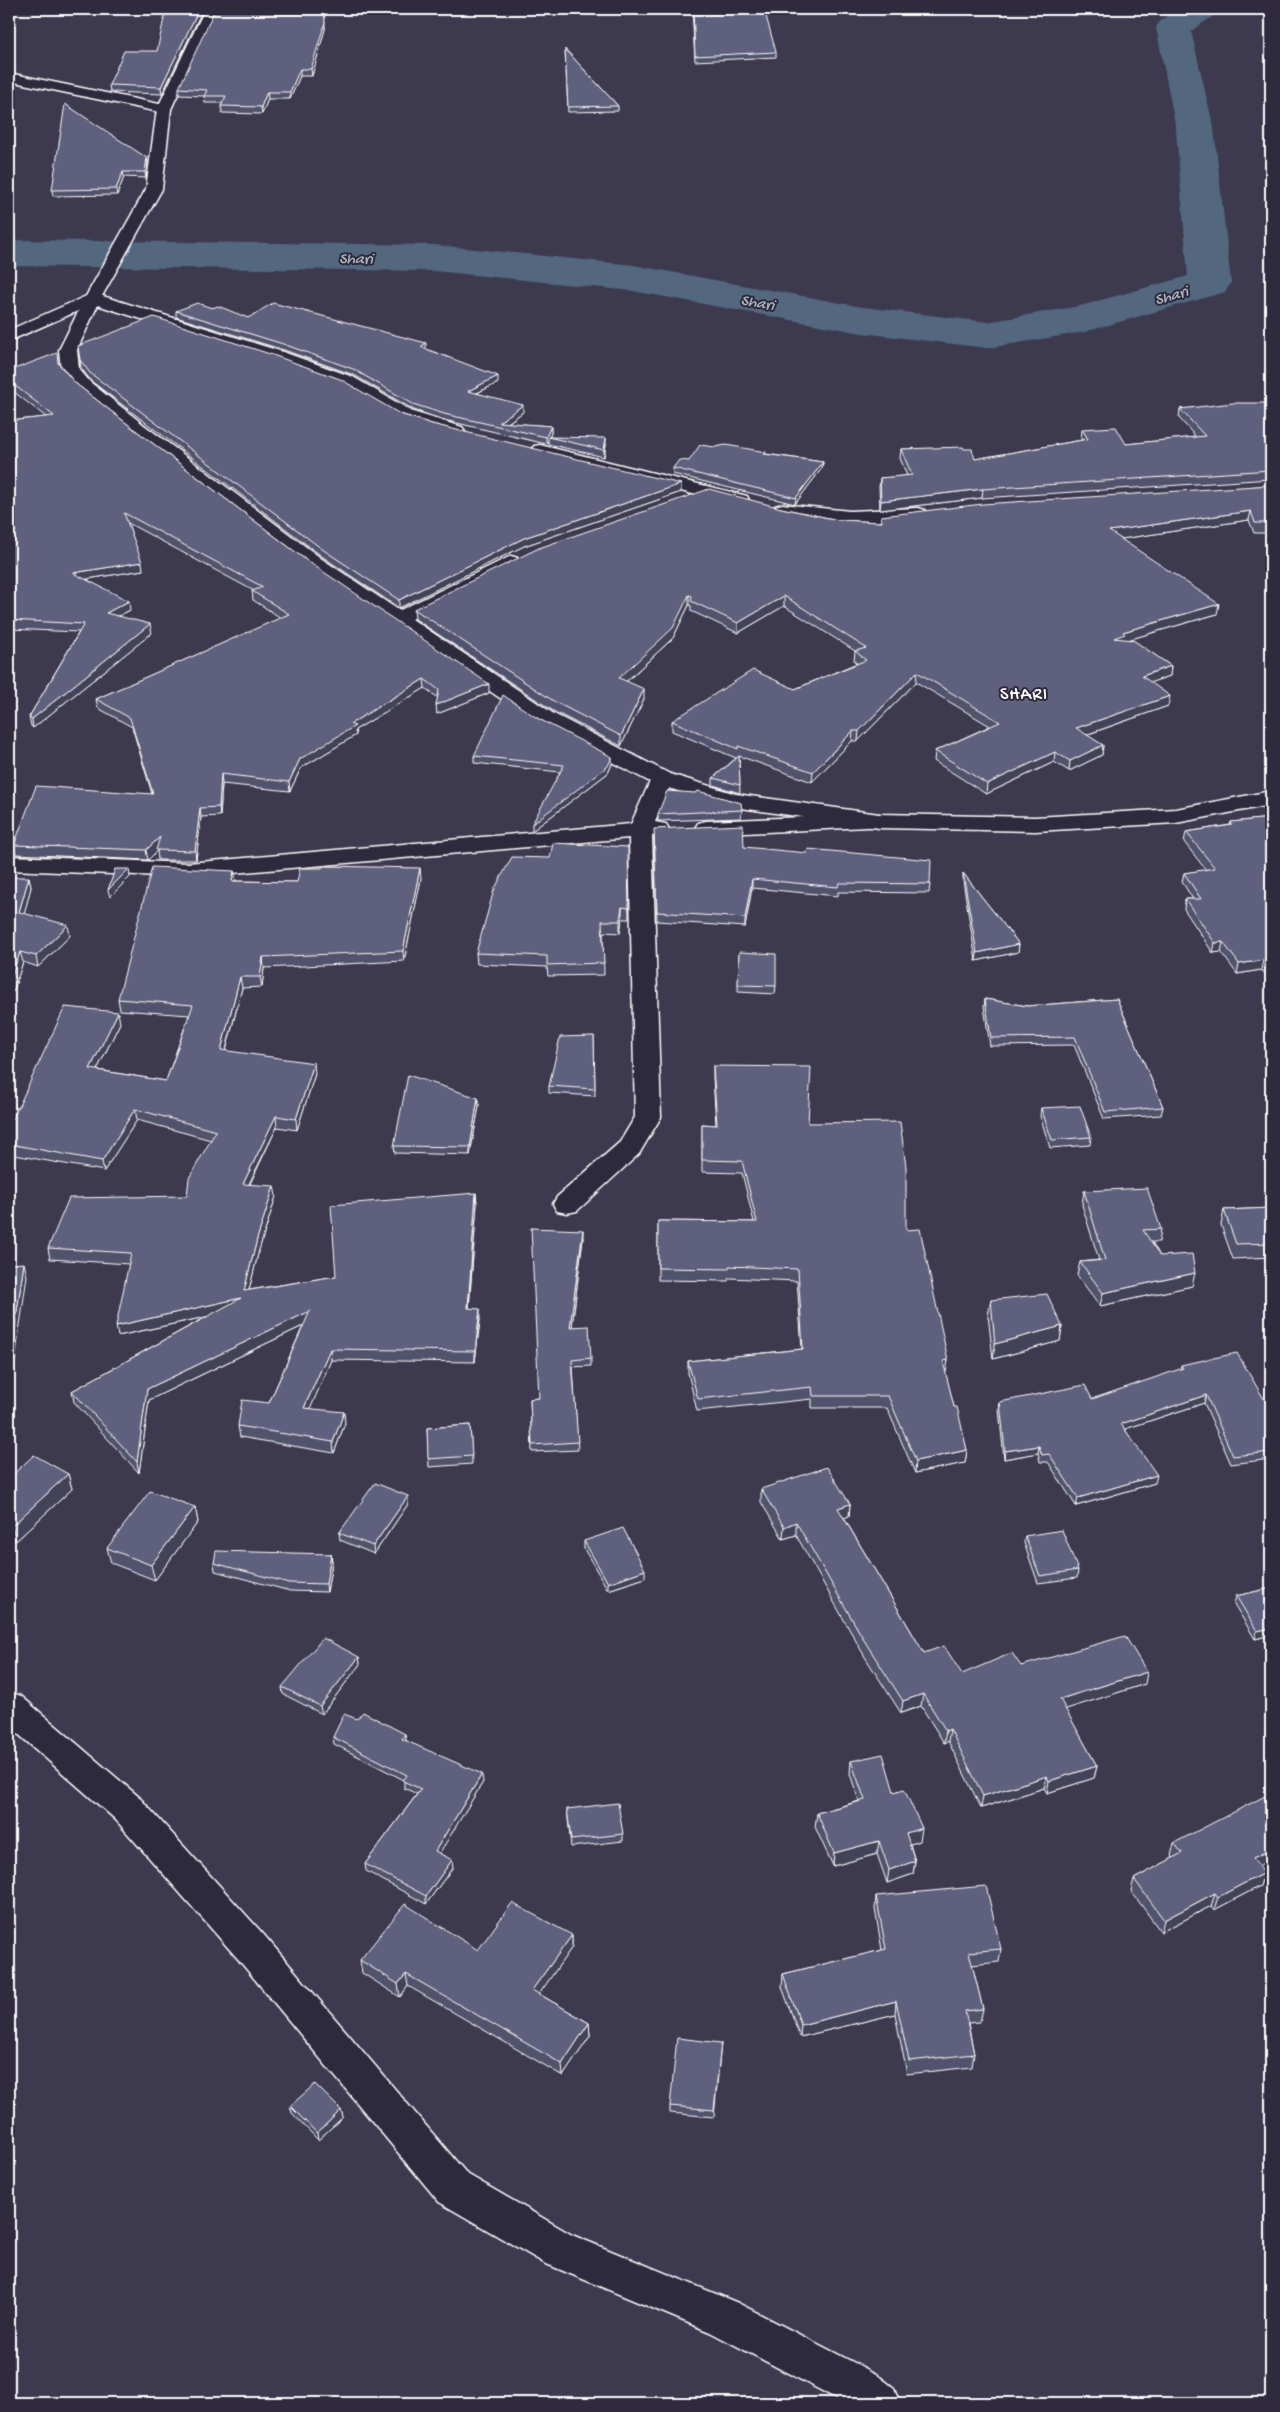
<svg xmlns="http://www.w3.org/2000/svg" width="1280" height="2412" viewBox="0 0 1280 2412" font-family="'Gochi Hand',sans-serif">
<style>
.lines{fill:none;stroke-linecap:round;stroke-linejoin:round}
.river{fill:#53687f;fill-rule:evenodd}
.minor-casing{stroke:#fff;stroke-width:3}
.tertiary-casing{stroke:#fff;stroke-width:3}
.minor{fill:#2f2a3d;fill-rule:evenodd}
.tertiary{fill:#2f2a3d;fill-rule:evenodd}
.wall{fill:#51536c;stroke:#fff}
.shaded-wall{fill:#424358;stroke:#fff}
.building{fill:#5e607d;stroke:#fff}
.labels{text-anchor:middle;stroke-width:4;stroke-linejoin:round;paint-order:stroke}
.far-water-label{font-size:16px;font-style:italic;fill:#a9b4bf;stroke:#2f2a3d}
.far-quarter-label{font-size:18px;letter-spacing:1px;fill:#fff;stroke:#2f2a3d}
</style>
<rect width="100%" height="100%" fill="#3d3a50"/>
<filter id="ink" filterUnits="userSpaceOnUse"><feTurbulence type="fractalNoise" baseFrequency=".02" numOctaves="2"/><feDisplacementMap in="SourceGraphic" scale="10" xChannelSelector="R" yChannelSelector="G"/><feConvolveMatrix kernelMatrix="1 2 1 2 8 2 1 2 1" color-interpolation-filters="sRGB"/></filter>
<g filter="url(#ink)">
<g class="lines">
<!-- river -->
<polygon class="river" points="1178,9 1218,9 1213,16 1191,31 1214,129 1231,283 1225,292 1084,332 987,348 862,333 633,291 435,271 9,266 9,240 435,245 633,265 862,307 987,322 1080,306 1188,276 1176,129 1156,27 1161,20"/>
<defs>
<g id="minor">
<polygon points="9,73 164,105 171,109 164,113 9,81"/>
<polygon points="93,293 283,352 353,377 413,412 462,427 465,431 462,435 456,436 401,420 341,385 271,360 94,304 9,341 9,330"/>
<polygon points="540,445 747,496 749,500 747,504 740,506 534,454 531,450 534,446"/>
<path d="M782 504 850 511 918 508 925 510 928 514 925 518C882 529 817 525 775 514L772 510 775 506Z"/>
<polygon points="511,556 518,558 521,562 518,566 404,623 397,625 390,623 387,619 390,615"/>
<polygon points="662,772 670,774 673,779 655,822 666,824 669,829 666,834 652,836 661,1117 639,1154 577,1211 567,1213 557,1211 553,1204 557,1197 620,1142 635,1117 629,838 188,877 9,870 9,856 188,863 631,824 651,779 654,774"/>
<polygon points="879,814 887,816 890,821 887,826 706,835 698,833 695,828 698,823 706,821"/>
<polygon points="9,1692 21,1696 139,1797 264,1935 467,2174 572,2235 738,2303 876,2374 894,2388 900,2403 845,2403 710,2332 544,2263 439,2202 238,1959 115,1819 9,1726"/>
</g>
<polygon id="tertiary" points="205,9 217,9 171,109 162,189 101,298 77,350 79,369 90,382 144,425 322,559 554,714 670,774 736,794 879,814 1035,817 1176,809 1271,791 1271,805 1176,823 1035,831 879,828 734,807 654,784 538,724 308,567 132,433 78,390 61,370 59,350 85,298 146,189 157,109"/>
</defs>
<!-- minor casing -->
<use href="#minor" class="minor-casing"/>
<!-- tertiary casing -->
<use href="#tertiary" class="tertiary-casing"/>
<!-- minor -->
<use href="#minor" class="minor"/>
<!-- tertiary -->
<use href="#tertiary" class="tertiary"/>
</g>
<!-- wall -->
<g class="wall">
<polygon points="324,9 325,29 312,76 300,76 290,99 268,99 262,114 222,113 221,106 223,103 205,103 204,96 179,95 179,88"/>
<polygon points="692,9 776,52 776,57 695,61"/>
<polygon points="565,49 618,106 618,111 568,112"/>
<polygon points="157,51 162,94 110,92 109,85"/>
<polygon points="148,164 146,178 124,177 117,195 53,196 52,190"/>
<polygon points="212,308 248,318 426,349 498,383 477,393 523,412 508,423 551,426 551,433 549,437 606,444 604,457 548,444 548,441 546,444 444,420 414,410 354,375 284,350 176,317 176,311"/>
<polygon points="80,360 400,414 432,424 681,492 524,546 399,608 323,557 91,381 81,368"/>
<polygon points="59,363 75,383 130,426 306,560 489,693 437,714 438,698 425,688 355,730 356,735 301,768 290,791 222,784 220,816 201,817 196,860 158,860 157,851 148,860 16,854 14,845 152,794 132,727 98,708 96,699 281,618 253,600 252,591 254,591 128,523 143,570 87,579 130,610 119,616 152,633 33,728 31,726 29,717 79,632 9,629 9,421 46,417 9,388 9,371"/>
<polygon points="1271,403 1271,479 982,498 880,510 879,487 880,478 907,476 900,458 901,449 964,449 975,459 1082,440 1081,439 1082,429 1126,444 1196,437 1179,418 1180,409"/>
<polygon points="766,454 823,462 822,468 795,504 673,474 673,468 689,461"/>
<polygon points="1271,485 1271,533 1254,533 1249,520 1121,539 1217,614 1131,639 1171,666 1170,676 1151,682 1168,706 1086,735 1103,745 1102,755 1069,771 1054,762 986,794 934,761 935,751 990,726 916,682 858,741 852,741 812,782 739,756 740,793 713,785 713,778 736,758 672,731 672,721 795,689 857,663 854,661 855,651 784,606 738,633 691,611 691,606 689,605 673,638 626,682 644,699 621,746 555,712 415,619 414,609 781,508 838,520 881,522 881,516"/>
<polygon points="537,718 612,764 608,773 532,831 560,772 474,763 474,756"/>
<polygon points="695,793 742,810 741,818 658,821 658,814"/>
<polygon points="1271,818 1271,978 1261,970 1237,974 1221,952 1213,953 1184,909 1185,899 1193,899 1182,882 1184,873 1206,870 1184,842 1186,832 1230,825 1231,822"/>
<polygon points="654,838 744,847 930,884 929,893 838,892 838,896 752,888 745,927 657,921"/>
<polygon points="628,847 629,919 622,919 620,933 603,932 604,975 548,976 547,967 477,964 476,953 550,858"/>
<polygon points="234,871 235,881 297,882 421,879 404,961 264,968 262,987 242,988 226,1051 315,1074 297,1130 277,1127 250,1184 276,1196 259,1250 249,1290 336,1276 476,1193 477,1204 469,1308 480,1320 475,1362 331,1360 310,1408 345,1423 334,1453 240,1437 238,1426 269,1403 303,1326 149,1400 139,1473 74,1402 72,1391 206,1317 118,1336 129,1264 50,1259 48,1248 187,1196 211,1140 137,1120 104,1171 9,1154 9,1127 120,1023 97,1070 166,1081 189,1015 120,1010 118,999"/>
<polygon points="963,873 1019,944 1018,952 976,961 963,881"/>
<polygon points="29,877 31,887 24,914 70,936 38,967 23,962 13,992"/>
<polygon points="739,952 776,986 775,994 738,992"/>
<polygon points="985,999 1027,1006 1117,999 1163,1107 1161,1115 1104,1119 1074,1045 990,1046 984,1007"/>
<polygon points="594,1036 595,1096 549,1093 549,1086"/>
<polygon points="1271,1061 1271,1074 1269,1070"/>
<polygon points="713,1066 808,1123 906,1230 948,1360 945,1372 954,1407 967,1450 965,1463 915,1473 887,1408 812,1408 812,1399 697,1411 688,1373 688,1361 802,1349 797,1281 729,1278 728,1281 658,1280 658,1221 754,1222 742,1173 702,1172 702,1124 716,1125 713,1078"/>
<polygon points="478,1098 479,1106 470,1155 395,1153 394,1146"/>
<polygon points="1041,1108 1091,1137 1090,1145 1050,1148 1040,1116"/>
<polygon points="1084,1191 1161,1229 1159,1242 1152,1242 1160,1256 1192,1286 1100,1306 1077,1275 1080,1262 1099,1260 1082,1205"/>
<polygon points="1271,1208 1271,1257 1233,1259 1221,1225 1224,1210"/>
<polygon points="583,1238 572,1327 591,1358 591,1366 573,1367 578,1450 532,1452 530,1399 539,1398"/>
<polygon points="991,1300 1062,1326 1060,1341 993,1359 988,1315"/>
<polygon points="1181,1365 1271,1411 1271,1459 1231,1464 1204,1403 1125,1429 1155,1483 1076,1506 1048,1462 1040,1462 1038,1453 1004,1459 999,1410 1000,1402 1092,1399 1180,1370"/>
<polygon points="470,1425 472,1464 429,1467 427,1428"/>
<polygon points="68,1474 72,1489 16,1541 9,1537 9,1478"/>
<polygon points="761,1489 850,1504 849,1516 844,1518 924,1653 962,1674 1021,1666 1145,1684 1065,1709 1097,1766 1094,1778 1047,1793 1044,1788 981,1808 948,1741 944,1743 921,1706 901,1713 865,1657 796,1535 783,1539 761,1502"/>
<polygon points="408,1504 374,1554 340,1540 339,1533"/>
<polygon points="195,1507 198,1522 155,1580 111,1563 107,1548"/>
<polygon points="1025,1536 1078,1570 1077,1578 1038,1583 1024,1543"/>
<polygon points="584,1541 645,1578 608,1590 584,1549"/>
<polygon points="331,1554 332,1562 327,1592 290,1591 215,1571 214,1563"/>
<polygon points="1271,1588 1271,1635 1255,1639 1234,1604 1236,1596"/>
<polygon points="359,1657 360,1664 322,1714 283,1694 282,1687"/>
<polygon points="357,1719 405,1734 406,1741 483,1782 439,1853 453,1867 426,1904 366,1871 365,1864 417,1794 404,1788 404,1780 334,1744 333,1737"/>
<polygon points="851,1761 894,1792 920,1841 910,1844 915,1861 913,1874 887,1883 877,1854 833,1866 815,1827 817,1813 859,1801 850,1774"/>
<polygon points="567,1809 623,1834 623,1841 571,1847"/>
<polygon points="1174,1843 1258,1866 1264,1873 1260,1886 1214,1910 1211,1906 1161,1932 1131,1891 1134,1879 1173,1858 1171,1856"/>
<polygon points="876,1896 1001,1949 999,1962 972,1965 983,2009 980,2022 968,2023 974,2054 972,2067 907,2074 895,2014 800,2037 782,1987 783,1974 882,1950 875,1909"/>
<polygon points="572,1935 572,1947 539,1994 589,2023 590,2036 563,2076 408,1986 400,1997 362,1973 360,1960 478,1950"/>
<polygon points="721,2043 714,2117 670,2113 670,2106"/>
<polygon points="290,2106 341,2110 343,2117 318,2140 292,2113"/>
</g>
<!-- shaded-wall -->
<g class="shaded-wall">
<polygon points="199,9 203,9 162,94 161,87"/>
<polygon points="324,9 325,29 312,76 311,69"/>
<polygon points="300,69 300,76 290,99 290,92"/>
<polygon points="267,92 268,99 262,114 261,107"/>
<polygon points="147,158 148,164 146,178 145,172"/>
<polygon points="123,172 124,177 117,195 116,189"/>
<polygon points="426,343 426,350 421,347"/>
<polygon points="498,376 498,383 468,397 468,391"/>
<polygon points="523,405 523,412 502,427 499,422"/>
<polygon points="551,426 551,433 549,438 548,437 548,441 546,444 546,437"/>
<polygon points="606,438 606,444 604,457 604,450"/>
<polygon points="823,462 822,468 795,504 796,498"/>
<polygon points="681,484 681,492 524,546 399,608 399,600 524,538"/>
<polygon points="983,489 982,498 880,510 881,501"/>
<polygon points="1251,511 1249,520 1108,541 1109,531"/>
<polygon points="142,562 143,570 75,581 73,573"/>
<polygon points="689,595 689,605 673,638 619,688 619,678"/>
<polygon points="784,596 784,606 738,633 738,623"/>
<polygon points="129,601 130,610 107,622 106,613"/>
<polygon points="1219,604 1217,614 1124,641 1114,638 1123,632"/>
<polygon points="150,624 152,633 33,728 32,719"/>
<polygon points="1171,666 1170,676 1140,686 1142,676"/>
<polygon points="917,672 916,682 858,741 859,731"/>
<polygon points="424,679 425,688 355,730 356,735 301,768 290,791 289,782 300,759 350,724"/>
<polygon points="489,684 489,693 437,714 436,705"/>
<polygon points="644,689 644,699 621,746 621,736"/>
<polygon points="1170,696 1168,706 1074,739 1076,728"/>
<polygon points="853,731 852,741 812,782 813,772"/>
<polygon points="1103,745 1102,755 1069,771 1070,761"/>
<polygon points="1055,752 1054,762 986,794 987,784"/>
<polygon points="612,757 612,764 608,773 532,831 532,824"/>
<polygon points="221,774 222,784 220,816 219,807"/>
<polygon points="200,808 201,817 196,860 195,851"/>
<polygon points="160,837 161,847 148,860 146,850"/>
<polygon points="420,868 421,879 404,961 403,951"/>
<polygon points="129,869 130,877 110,897 108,890"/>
<polygon points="234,871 236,881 232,881"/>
<polygon points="29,877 31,887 22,923 19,912"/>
<polygon points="752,879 752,888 745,927 745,918"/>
<polygon points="622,907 622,919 620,933 620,921"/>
<polygon points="68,925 70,936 38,967 36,956"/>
<polygon points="1223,942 1221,952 1213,953 1215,943"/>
<polygon points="1019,944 1018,952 976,961 977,953"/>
<polygon points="20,952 23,962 13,992 9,995 9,982"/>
<polygon points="263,957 264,968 262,987 260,977"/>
<polygon points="1263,960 1261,970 1237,974 1239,964"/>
<polygon points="240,977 242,988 223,1061 221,1050"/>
<polygon points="118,1012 120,1023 92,1080 90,1069"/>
<polygon points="314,1063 315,1074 297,1130 296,1119"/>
<polygon points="478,1098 479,1106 470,1155 470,1147"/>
<polygon points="135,1109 137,1120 104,1171 102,1161"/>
<polygon points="276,1116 277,1127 244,1194 243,1184"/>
<polygon points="274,1186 276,1196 259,1250 246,1302 244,1291 257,1239"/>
<polygon points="476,1193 477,1204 468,1319 468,1308"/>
<polygon points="583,1230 583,1238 571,1335 570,1327"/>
<polygon points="24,1263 27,1276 9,1402 9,1367"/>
<polygon points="1195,1273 1192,1286 1100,1306 1103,1293"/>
<polygon points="241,1298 242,1309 118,1336 116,1326"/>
<polygon points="480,1309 480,1320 475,1362 475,1351"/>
<polygon points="310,1311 311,1322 149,1400 139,1473 137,1462 147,1389"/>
<polygon points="1062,1326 1060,1341 993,1359 995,1344"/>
<polygon points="330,1349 331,1360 306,1419 304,1408"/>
<polygon points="948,1360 946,1372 941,1373 943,1361"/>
<polygon points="1206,1395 1204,1403 1119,1431 1121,1424"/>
<polygon points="344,1412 345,1423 334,1453 333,1442"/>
<polygon points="1039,1446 1038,1453 1004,1459 1005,1451"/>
<polygon points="967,1450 965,1463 915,1473 916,1461"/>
<polygon points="68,1474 72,1489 16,1541 12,1526"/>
<polygon points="1157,1475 1155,1483 1076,1506 1078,1498"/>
<polygon points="408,1496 408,1504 374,1554 373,1546"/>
<polygon points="850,1504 849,1516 837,1521 838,1508"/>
<polygon points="195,1507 198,1522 155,1580 151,1565"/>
<polygon points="796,1522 796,1535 783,1539 784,1527"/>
<polygon points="331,1554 332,1562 327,1592 326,1584"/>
<polygon points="645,1570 645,1578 608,1590 608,1583"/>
<polygon points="1271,1628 1271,1635 1255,1639 1257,1631"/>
<polygon points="359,1657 360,1664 322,1714 320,1706"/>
<polygon points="1147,1672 1145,1684 1057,1712 1060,1699"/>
<polygon points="923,1694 921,1706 901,1713 903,1701"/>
<polygon points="950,1729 948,1741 944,1743 946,1731"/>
<polygon points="405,1734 406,1741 402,1739"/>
<polygon points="1097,1766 1094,1778 1047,1793 1049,1781"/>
<polygon points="482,1774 483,1782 436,1859 435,1851"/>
<polygon points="1047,1776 1044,1788 981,1808 983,1796"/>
<polygon points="922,1828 920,1841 904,1846 906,1833"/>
<polygon points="879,1841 877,1854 833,1866 834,1853"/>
<polygon points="1271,1849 1271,1859 1249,1871 1253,1858"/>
<polygon points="452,1860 453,1867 426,1904 426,1896"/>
<polygon points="915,1861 913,1874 887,1883 889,1870"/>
<polygon points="1264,1873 1260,1886 1214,1910 1218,1897"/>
<polygon points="1215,1893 1211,1906 1161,1932 1164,1920"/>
<polygon points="572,1935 572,1947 533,2003 532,1990"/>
<polygon points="406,1974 408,1986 400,1997 398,1984"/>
<polygon points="896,2001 895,2014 800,2037 801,2025"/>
<polygon points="589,2023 590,2036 563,2076 562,2064"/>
<polygon points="341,2110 343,2117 318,2140 317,2133"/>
</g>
<!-- building -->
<g class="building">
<polygon points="166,9 199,9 161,87 109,85 124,51 157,51"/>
<polygon points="215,9 324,9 325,22 311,69 300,69 290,92 267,92 261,107 221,106 226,96 204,96 207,90 179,88"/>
<polygon points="693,9 764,9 776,52 695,56"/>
<polygon points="565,49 618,106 568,107"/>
<polygon points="65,104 147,158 145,172 123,172 116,189 52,190"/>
<polygon points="197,303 212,308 218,306 248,318 273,303 426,343 421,347 498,376 468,391 523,405 499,422 551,426 546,437 444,414 413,404 353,369 283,344 176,311"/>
<polygon points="154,317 270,354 340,379 400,414 432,424 681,484 524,538 399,600 322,549 90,373 80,360 78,346"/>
<polygon points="57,353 58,363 75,383 130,426 306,560 489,684 436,705 439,690 424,679 350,724 355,726 300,759 289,782 221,774 219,807 200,808 195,851 156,850 160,837 146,850 14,845 36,786 153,794 130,718 96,699 289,614 252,591 263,587 124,513 142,562 73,573 129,601 106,613 150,624 32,719 29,717 84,624 9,620 9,421 54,416 9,381 9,371"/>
<polygon points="1233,403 1271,403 1271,470 983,489 881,501 880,478 912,475 901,449 963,447 964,449 972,449 975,459 1088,439 1082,429 1116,427 1126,444 1205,436 1180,409"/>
<polygon points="548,437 606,438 604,450"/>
<polygon points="700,445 715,447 726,445 766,452 764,454 823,462 796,498 673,468 679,460 689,461"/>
<polygon points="1271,485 1271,523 1255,523 1251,511 1109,531 1219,604 1123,632 1125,634 1114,638 1133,640 1171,666 1142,676 1170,696 1076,728 1103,745 1070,761 1055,752 987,784 935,751 1000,722 917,672 859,731 853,731 813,772 738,746 738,749 672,721 753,670 795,689 866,660 855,651 866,648 784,596 738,623 691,601 692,596 689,595 673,628 619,678 644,689 621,736 555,702 414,609 539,548 709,489 781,508 838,520 882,522 881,516 983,504"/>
<polygon points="503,695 537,718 612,757 608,766 532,824 564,765 474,756"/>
<polygon points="739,756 740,785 713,778"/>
<polygon points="667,791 695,793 698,791 741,803 742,810 658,814"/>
<polygon points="1271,818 1271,966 1263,960 1239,964 1223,942 1215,943 1185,899 1201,899 1184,873 1215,868 1186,832 1232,825 1231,822"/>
<polygon points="743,825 744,847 807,853 808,849 931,860 930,884 839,883 838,887 752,879 745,918 657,912 654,829"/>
<polygon points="553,843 628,847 629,908 622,907 620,921 602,921 604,963 547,965 547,956 476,953 494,890 512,857 550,858"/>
<polygon points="323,866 420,868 403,951 263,957 260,977 240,977 221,1050 314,1063 296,1119 276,1116 243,1184 274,1186 257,1239 244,1291 336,1276 331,1205 476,1193 468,1308 480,1309 475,1351 330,1349 304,1408 344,1412 333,1442 238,1426 242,1400 269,1403 310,1311 147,1389 137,1462 72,1391 241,1298 116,1326 131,1253 48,1248 69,1198 187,1196 189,1178 216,1131 135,1109 102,1161 9,1144 9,1127 65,1007 118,1012 90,1069 166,1081 193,1005 118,999 152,867 234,871 232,881 297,882 300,868 322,868"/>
<polygon points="115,869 129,869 108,890"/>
<polygon points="963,873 1019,944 977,953"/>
<polygon points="9,877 29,877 19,912 68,925 36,956 20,952 10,981 9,982"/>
<polygon points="739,952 776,954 776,986 738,985"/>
<polygon points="985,999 1027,1006 1117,999 1163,1107 1105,1112 1075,1037 991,1038"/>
<polygon points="594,1036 595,1089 549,1086 560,1037"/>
<polygon points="713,1066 811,1067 808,1123 900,1122 906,1167 906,1230 920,1229 948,1360 943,1361 954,1407 957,1407 967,1450 916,1461 888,1396 813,1396 812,1387 698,1399 688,1361 803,1349 798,1269 729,1266 729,1269 658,1268 658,1221 757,1222 742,1161 702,1160 702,1124 717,1125"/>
<polygon points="408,1075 478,1098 470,1147 394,1146"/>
<polygon points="1080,1106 1091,1137 1052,1140 1041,1108"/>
<polygon points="1147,1188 1161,1229 1143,1230 1160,1256 1192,1254 1195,1273 1103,1293 1080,1262 1105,1260 1084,1191"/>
<polygon points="1271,1208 1271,1243 1236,1244 1224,1210"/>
<polygon points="531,1228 583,1230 570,1327 589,1326 591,1358 572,1360 578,1442 532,1445 530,1399 539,1398"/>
<polygon points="24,1263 9,1367 9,1264"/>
<polygon points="1047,1294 1062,1326 995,1344 991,1300"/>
<polygon points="1237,1353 1271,1411 1271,1452 1233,1456 1206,1395 1121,1424 1157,1475 1078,1498 1049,1454 1042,1455 1039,1446 1005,1451 1000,1402 1085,1385 1092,1399 1183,1368 1181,1365"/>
<polygon points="470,1425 472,1456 428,1459 427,1428"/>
<polygon points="34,1455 68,1474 12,1526 9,1524 9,1478"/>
<polygon points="827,1467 850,1504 838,1508 924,1653 944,1646 962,1674 1012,1653 1021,1666 1125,1636 1147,1672 1060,1699 1097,1766 1049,1781 1047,1776 983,1796 950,1729 946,1731 923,1694 903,1701 867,1645 796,1522 784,1527 761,1489"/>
<polygon points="375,1483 408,1496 373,1546 339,1533"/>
<polygon points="150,1491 195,1507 151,1565 107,1548"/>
<polygon points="623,1528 645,1570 608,1583 584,1541"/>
<polygon points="1062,1530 1078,1570 1040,1576 1025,1536"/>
<polygon points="216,1551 331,1554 326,1584 289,1583 214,1563"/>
<polygon points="1271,1588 1271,1628 1257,1631 1236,1596"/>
<polygon points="323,1638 359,1657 320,1706 282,1687"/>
<polygon points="363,1712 405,1734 402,1739 482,1774 435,1851 452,1860 426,1896 365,1864 421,1789 403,1781 407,1775 333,1737 344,1714 357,1719"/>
<polygon points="883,1754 894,1792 904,1789 922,1828 906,1833 915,1861 889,1870 879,1841 834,1853 817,1813 865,1800 851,1761"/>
<polygon points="1265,1796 1271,1804 1271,1849 1253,1858 1264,1873 1218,1897 1215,1893 1164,1920 1134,1879 1182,1853 1174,1843"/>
<polygon points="618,1803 623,1834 571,1840 567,1809"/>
<polygon points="986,1886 1001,1949 969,1952 983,2009 965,2011 974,2054 909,2061 896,2001 801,2025 783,1974 886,1949 876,1896"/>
<polygon points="512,1903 572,1935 532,1990 589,2023 562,2064 406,1974 398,1984 360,1960 405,1904 478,1950"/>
<polygon points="677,2038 721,2043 714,2110 670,2106"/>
<polygon points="315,2084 341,2110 317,2133 290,2106"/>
</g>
</g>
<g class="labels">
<!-- far-water labels -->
<g class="far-water-label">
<text transform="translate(356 257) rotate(1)" y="6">Shari</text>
<text transform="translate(1171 294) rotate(-16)" y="6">Shari</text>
<text transform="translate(758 301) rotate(10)" y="6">Shari</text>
</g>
<!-- far-quarter labels -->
<g class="far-quarter-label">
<text x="1024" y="699">SHARI</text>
</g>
</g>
<!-- margin -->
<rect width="1280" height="2412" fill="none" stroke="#2f2a3d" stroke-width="30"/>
<rect x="15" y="15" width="1250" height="2382" fill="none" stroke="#fff" stroke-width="2" filter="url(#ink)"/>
</svg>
